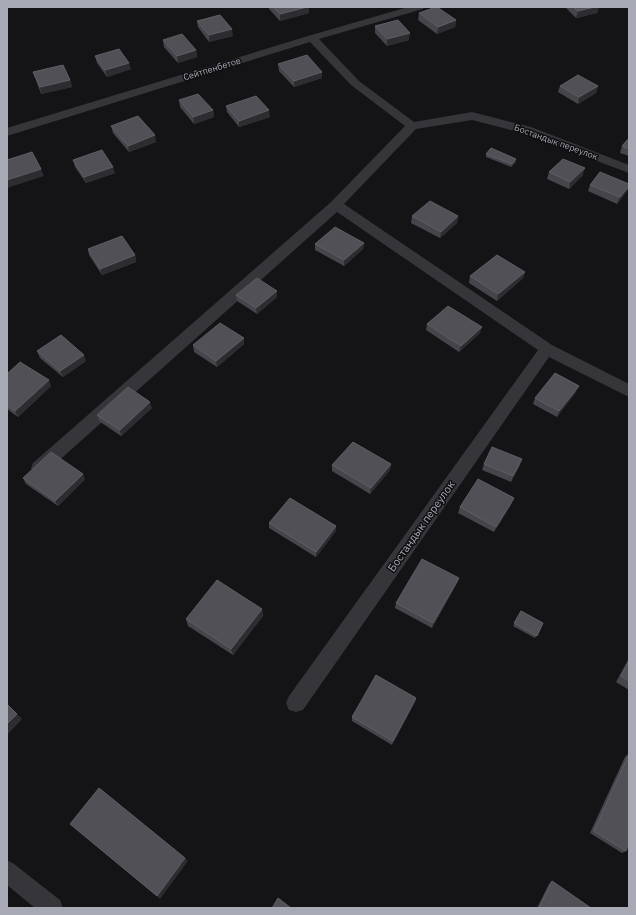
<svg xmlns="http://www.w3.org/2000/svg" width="636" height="915" viewBox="0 0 636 915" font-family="'IBM Plex Sans',sans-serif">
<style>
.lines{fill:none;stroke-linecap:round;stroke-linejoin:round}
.minor{fill:#35353a;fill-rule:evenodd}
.wall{fill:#45454b}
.shaded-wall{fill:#2d2d31}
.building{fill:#505056;stroke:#5e5e65}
.labels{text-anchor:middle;stroke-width:3;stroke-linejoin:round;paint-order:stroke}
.far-street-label{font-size:9px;fill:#a7a9b5;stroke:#0f0f11}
.street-label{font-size:11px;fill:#a7a9b5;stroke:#0f0f11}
</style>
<rect width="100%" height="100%" fill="#141416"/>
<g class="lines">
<!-- minor -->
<g class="minor">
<polygon points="408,7 424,7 423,9 319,39 359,81 414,122 472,112 531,127 629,165 629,173 523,133 472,120 416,129 344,204 552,345 629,384 629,397 549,357 303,710 296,712 289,710 286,703 289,696 538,350 337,212 45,473 39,475 33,473 31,468 33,463 331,202 405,126 351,85 310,42 7,136 7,128 308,36"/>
<polygon points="7,860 14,864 60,900 63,908 35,908 7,885"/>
</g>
</g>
<!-- wall -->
<g class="wall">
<polygon points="269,7 309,7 309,13 280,21 269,9"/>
<polygon points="565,7 599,7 597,13 576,18"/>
<polygon points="419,13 456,20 455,27 437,34 418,20"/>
<polygon points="197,21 233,36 209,42 198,27"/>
<polygon points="375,26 409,40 387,46 375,33"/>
<polygon points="163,40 196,50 197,57 178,63 164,47"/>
<polygon points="95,56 131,69 107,77 97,63"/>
<polygon points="278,64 322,72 322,78 294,87 279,71"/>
<polygon points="33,72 70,80 72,87 41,94"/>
<polygon points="560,86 598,86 596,93 578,104 558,92"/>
<polygon points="179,100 213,110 214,117 194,124 180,107"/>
<polygon points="226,106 270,117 239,127 227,112"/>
<polygon points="111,126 156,142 129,152 113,133"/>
<polygon points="629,138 629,156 620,153 622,146"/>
<polygon points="486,154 516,162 511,167 486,157"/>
<polygon points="73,160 115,173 86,183 75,167"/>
<polygon points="549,172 583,175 569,189 547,179"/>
<polygon points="629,184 629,187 627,191 617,204 588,191 590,185"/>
<polygon points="412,216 458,216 457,223 440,238 411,223"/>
<polygon points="364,243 363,249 344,266 315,250 315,244"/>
<polygon points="88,249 135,255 136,262 102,275 89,255"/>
<polygon points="525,272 523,278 497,301 469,283 470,276"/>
<polygon points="236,295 277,297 257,314 237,301"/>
<polygon points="427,324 480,333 459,352 426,330"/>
<polygon points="244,338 244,344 217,367 194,352 193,345"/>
<polygon points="37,351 86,361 63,377 40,358"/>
<polygon points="7,374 51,386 18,417 7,409"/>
<polygon points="576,392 557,417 533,404 535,398"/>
<polygon points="152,408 121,436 99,421 97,415"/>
<polygon points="391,464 390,470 370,494 332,471 332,465"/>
<polygon points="484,464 520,465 511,482 482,470"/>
<polygon points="23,478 85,479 58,506 26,484"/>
<polygon points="512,503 494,532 458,513 460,507"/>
<polygon points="269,523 336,526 336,531 316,557 269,528"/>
<polygon points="459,578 457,583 432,628 395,608 396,603"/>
<polygon points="262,609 263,616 233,655 188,626 186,619"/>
<polygon points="521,611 543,623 535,638 513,626"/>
<polygon points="629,658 629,690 616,682"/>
<polygon points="416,698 415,702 392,745 352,721 352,717"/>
<polygon points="629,753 626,851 622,853 590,833 625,757"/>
<polygon points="552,881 591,908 537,908 549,884"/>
</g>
<!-- shaded-wall -->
<g class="shaded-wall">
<polygon points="307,7 309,7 309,13 280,21 280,14"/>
<polygon points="595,7 599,7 597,13 576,18 578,11"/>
<polygon points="456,20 455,27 437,34 438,27"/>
<polygon points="232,29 233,36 209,42 209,35"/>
<polygon points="410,33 409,40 387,46 387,39"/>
<polygon points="196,50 197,57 178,63 177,56"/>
<polygon points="129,63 131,69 107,77 105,70"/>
<polygon points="322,72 322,78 294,87 294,81"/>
<polygon points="70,80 72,87 41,94 40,87"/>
<polygon points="598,86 596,93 578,104 579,97"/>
<polygon points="213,110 214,117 194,124 193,117"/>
<polygon points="269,110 270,117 239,127 239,121"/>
<polygon points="155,135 156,142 129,152 128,146"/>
<polygon points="516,159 516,162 511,167 512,164"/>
<polygon points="113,167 115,173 86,183 84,177"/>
<polygon points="585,168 583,175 569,189 570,182"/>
<polygon points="41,169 44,176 7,188 7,180"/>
<polygon points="629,186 627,191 617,204 620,197"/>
<polygon points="458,216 457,223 440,238 441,232"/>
<polygon points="364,243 363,249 344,266 344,260"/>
<polygon points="135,255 136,262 102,275 100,269"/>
<polygon points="525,272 523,278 497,301 498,294"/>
<polygon points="277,291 277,297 257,314 256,308"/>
<polygon points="482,327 480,333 459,352 461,346"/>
<polygon points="244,338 244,344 217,367 216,361"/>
<polygon points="84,355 86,361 63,377 60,371"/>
<polygon points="49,380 51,386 18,417 15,411"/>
<polygon points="579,386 576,392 557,417 559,411"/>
<polygon points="150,402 152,408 121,436 120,430"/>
<polygon points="522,459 520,465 511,482 513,476"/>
<polygon points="391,464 390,470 370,494 371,488"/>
<polygon points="83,474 85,479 58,506 55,501"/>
<polygon points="514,498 512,503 494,532 496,527"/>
<polygon points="336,526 336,531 316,557 316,552"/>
<polygon points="459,578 457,583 432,628 433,623"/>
<polygon points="262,609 263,616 233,655 231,649"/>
<polygon points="416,698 415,702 392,745 393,741"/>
<polygon points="17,714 22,719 7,735 7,724"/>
<polygon points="185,858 188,861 160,899 157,896"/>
</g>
<!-- building -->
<g class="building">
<polygon points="273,7 307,7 280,14"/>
<polygon points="436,7 437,7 456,20 438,27 419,13"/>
<polygon points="573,7 595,7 578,11"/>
<polygon points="220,15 232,29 209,35 197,21"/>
<polygon points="398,20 410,33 387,39 375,26"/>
<polygon points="182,34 196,50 177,56 163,40"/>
<polygon points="119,49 129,63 105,70 95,56"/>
<polygon points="307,55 322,72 294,81 278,64"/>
<polygon points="63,65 70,80 40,87 33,72"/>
<polygon points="578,75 598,86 579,97 560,86"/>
<polygon points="198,94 213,110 193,117 179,100"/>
<polygon points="256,96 269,110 239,121 226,106"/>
<polygon points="138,116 155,135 128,146 111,126"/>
<polygon points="629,138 629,149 622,146"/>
<polygon points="491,148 516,159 512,164 486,154"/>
<polygon points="102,150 113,167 84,177 73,160"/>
<polygon points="32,152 41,169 7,180 7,160"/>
<polygon points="563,159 585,168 570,182 549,172"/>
<polygon points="600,172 629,184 629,186 620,197 590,185"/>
<polygon points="430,201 458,216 441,232 412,216"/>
<polygon points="335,227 364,243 344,260 315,244"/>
<polygon points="122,236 135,255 100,269 88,249"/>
<polygon points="497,255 525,272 498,294 470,276"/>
<polygon points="257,278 277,291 256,308 236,295"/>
<polygon points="448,306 482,327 461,346 427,324"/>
<polygon points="220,323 244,338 216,361 193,345"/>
<polygon points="61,335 84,355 60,371 37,351"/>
<polygon points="20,362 49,380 15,411 7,405 7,374"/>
<polygon points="555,373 579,386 559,411 535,398"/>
<polygon points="128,387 150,402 120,430 97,415"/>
<polygon points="353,442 391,464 371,488 332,465"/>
<polygon points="492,447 522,459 513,476 484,464"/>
<polygon points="51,452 83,474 55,501 23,478"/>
<polygon points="478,479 514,498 496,527 460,507"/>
<polygon points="290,498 336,526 316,552 269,523"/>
<polygon points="422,559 459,578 433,623 396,603"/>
<polygon points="217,580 262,609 231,649 186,619"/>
<polygon points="521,611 543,623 537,636 514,623"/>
<polygon points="629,661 629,681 621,676"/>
<polygon points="376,675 416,698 393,741 352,717"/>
<polygon points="7,704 17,714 7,724"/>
<polygon points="629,754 629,843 626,851 594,831"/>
<polygon points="99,788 185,858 157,896 70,824"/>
<polygon points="552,881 591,908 539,908"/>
<polygon points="278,898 291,908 272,908"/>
</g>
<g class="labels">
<!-- far-street labels -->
<g class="far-street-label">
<text transform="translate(212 69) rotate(-17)" y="3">Сейтпенбетов</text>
<text transform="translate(556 142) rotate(20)" y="3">Бостандык переулок</text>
</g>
<!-- street labels -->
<g class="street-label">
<text transform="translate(421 526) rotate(-55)" y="4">Бостандык переулок</text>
</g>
</g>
<!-- border -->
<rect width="636" height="915" fill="none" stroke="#a7a9b5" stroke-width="16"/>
</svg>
